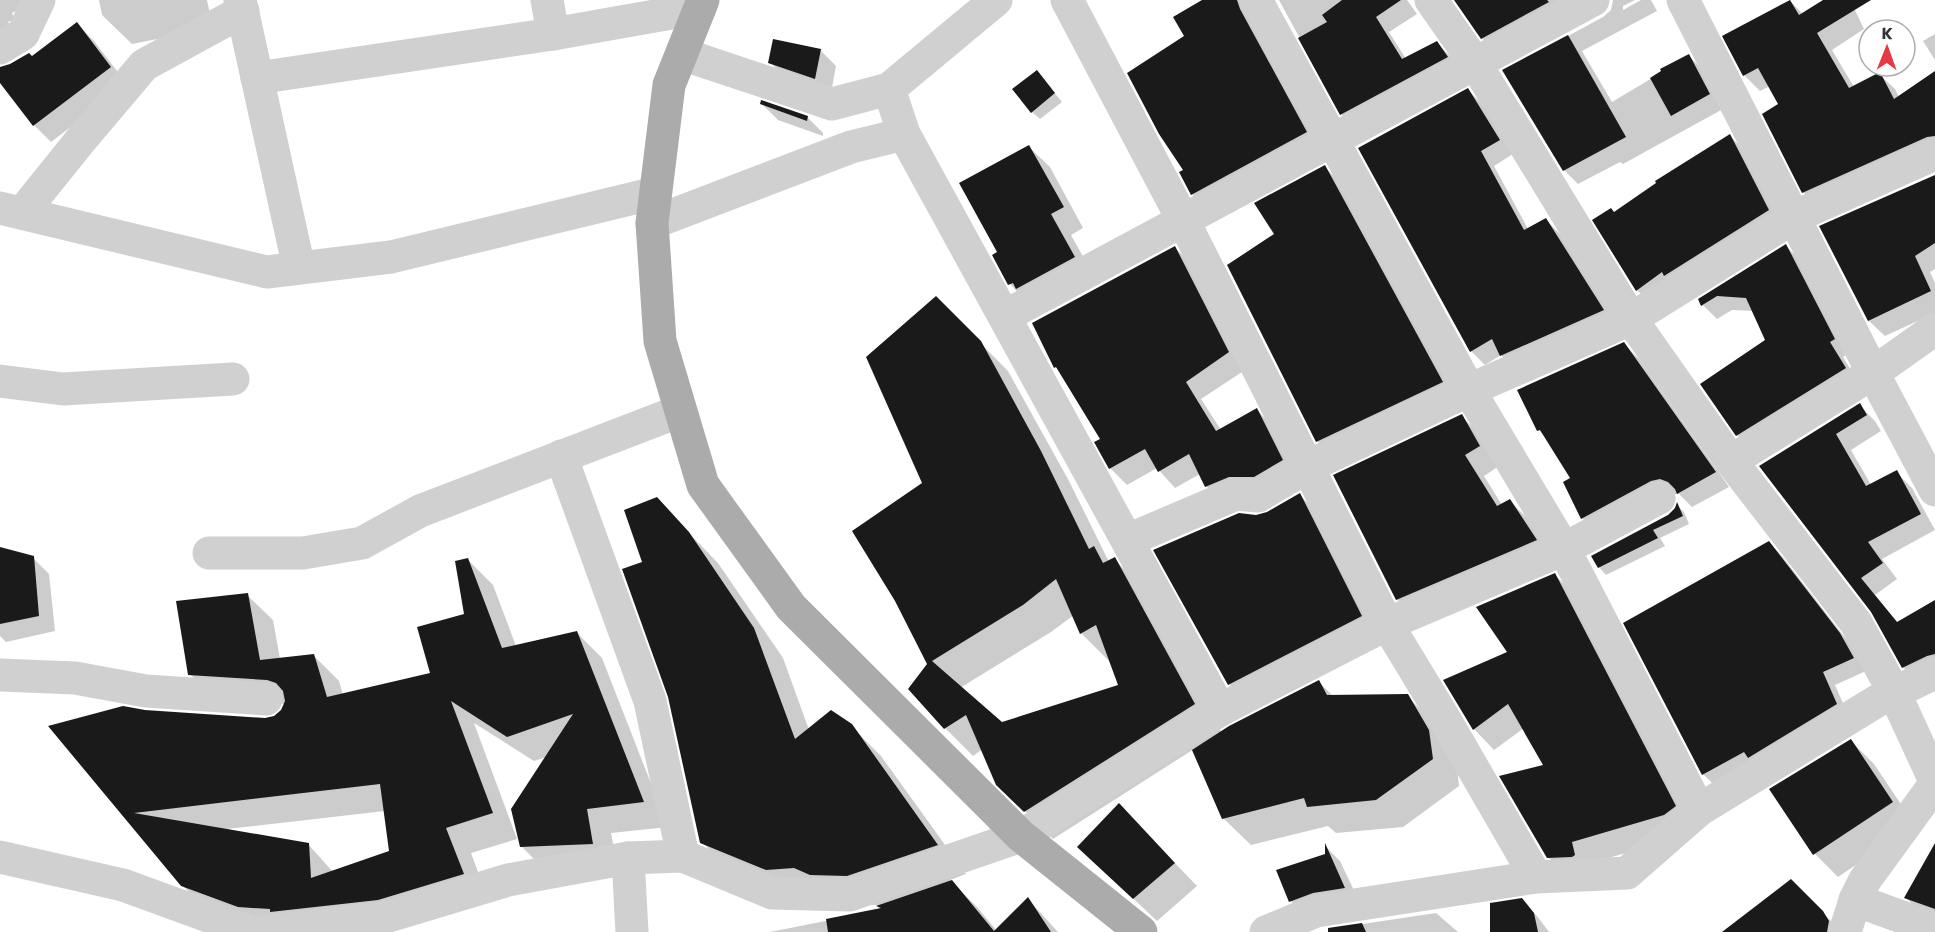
<svg xmlns="http://www.w3.org/2000/svg" width="1935" height="932" viewBox="0 0 1935 932" font-family="Poppins,sans-serif">
<style>
.shadow{fill:#0003;fill-rule:evenodd}
.building{fill:#1a1a1a;fill-rule:evenodd}
.lines{fill:none;stroke-linecap:round;stroke-linejoin:round}
.minor{stroke:#d0d0d0;stroke-width:33}
.major{stroke:#ababab;stroke-width:33}
</style>
<rect width="100%" height="100%" fill="#fff"/>
<!-- shadow -->
<g class="shadow">
<polygon points="0,0 29,0 18,5 20,9 12,13 15,19 8,22 21,40 0,57"/>
<polygon points="99,0 207,0 213,28 132,44 102,15"/>
<polygon points="1205,0 1260,0 1321,148 1207,209 1192,194 1185,171 1186,36"/>
<polygon points="1279,0 1407,0 1417,14 1389,32 1406,59 1437,43 1452,58 1356,129 1341,114"/>
<polygon points="1456,0 1594,0 1496,52 1482,38"/>
<polygon points="1613,0 1635,0 1623,6 1623,10 1641,0 1651,0 1657,11 1582,51 1612,102 1689,56 1703,70 1723,109 1623,164 1620,162 1578,184 1564,170 1504,71 1603,17 1611,10"/>
<polygon points="1825,0 1845,0 1854,8 1864,29 1832,50 1854,87 1879,74 1895,89 1899,97 1935,79 1935,156 1819,208 1803,192 1780,104 1770,86 1760,91 1744,75 1791,2 1803,14"/>
<polygon points="77,24 94,41 127,84 51,142 34,125 0,80 0,68 32,58"/>
<polygon points="1935,34 1935,60 1923,41"/>
<polygon points="820,50 836,66 831,93 786,78 770,62"/>
<polygon points="1037,72 1062,102 1040,119 1032,112"/>
<polygon points="1468,90 1482,104 1513,154 1494,166 1528,229 1546,220 1560,234 1617,325 1515,369 1501,355 1485,365 1471,351"/>
<polygon points="762,104 807,117 823,133 823,136 778,120"/>
<polygon points="1730,136 1739,145 1778,220 1646,299 1637,290 1615,213"/>
<polygon points="1029,147 1050,167 1083,228 1071,235 1095,278 1030,305 1010,284 999,253"/>
<polygon points="1325,167 1345,188 1462,402 1338,461 1317,441"/>
<polygon points="1935,176 1935,269 1930,272 1935,283 1935,313 1885,336 1869,321 1821,227"/>
<polygon points="1786,246 1800,260 1848,354 1843,357 1859,383 1752,449 1737,435 1767,341 1754,311 1732,310 1717,319 1703,305"/>
<polygon points="1175,248 1192,264 1245,370 1201,399 1221,430 1257,410 1273,427 1299,477 1223,503 1206,486 1200,474 1175,488 1157,468 1127,485 1110,468 1102,439 1062,373 1056,367"/>
<path d="M936 298 1008 371 1069 481 1109 562 1114 559 1142 587 1222 733 1319 682 1333 696H1407L1434 723 1456 758 1459 786 1403 827 1336 833 1328 826 1251 845 1223 818 1194 749 1053 839 998 784 983 749 973 756 945 728 929 664 924 484ZM1074 615 1081 633 1109 661 1120 686 1002 724 960 688 1051 632Z"/>
<polygon points="1624,344 1639,359 1729,487 1692,507 1679,494 1666,495 1597,532 1582,518 1572,479 1547,439 1539,430"/>
<polygon points="1859,405 1875,421 1881,431 1851,450 1871,485 1896,472 1912,488 1935,530 1882,559 1897,579 1875,595 1898,623 1935,602 1935,675 1919,683 1903,667 1872,611 1761,466"/>
<polygon points="1461,416 1482,436 1499,466 1484,476 1502,505 1510,501 1530,521 1556,561 1417,619 1397,599"/>
<polygon points="1300,495 1320,516 1382,637 1250,705 1229,684 1256,516 1268,514"/>
<polygon points="656,499 718,563 783,658 809,730 851,726 881,756 966,874 950,880 977,907 997,931 1028,899 1058,932 770,932 881,910 877,905 840,904 731,872 702,842 644,563"/>
<polygon points="1677,505 1684,512 1689,524 1660,538 1665,546 1606,575 1599,567 1669,516"/>
<polygon points="1769,543 1782,556 1853,648 1866,671 1835,685 1849,717 1717,788 1703,774"/>
<polygon points="0,548 33,558 49,574 55,631 6,642 0,636"/>
<path d="M468 560 493 585 516 646 577 633 602 658 668 827 611 833 618 869 547 872 521 846 547 757 534 761 474 723 517 839 471 853 488 899 337 932 208 911 182 885 50 727 145 711 265 719 274 717 282 711 285 704 215 700 190 674 247 595 273 620 280 659 314 656 339 681 343 695 432 674 466 615ZM385 811 391 852 333 872 308 844 227 829Z"/>
<polygon points="1555,575 1576,596 1695,827 1685,836 1591,863 1569,878 1548,857 1545,766 1524,728 1494,750 1474,729 1509,653"/>
<polygon points="1851,741 1874,764 1915,825 1838,877 1815,854 1771,790"/>
<polygon points="1119,805 1197,886 1157,921 1102,869"/>
<polygon points="1935,846 1935,926 1905,897"/>
<polygon points="1326,847 1340,861 1360,903 1306,917 1291,901 1326,855"/>
<polygon points="1791,881 1842,932 1722,932"/>
<polygon points="1521,900 1537,916 1549,932 1492,932"/>
<polygon points="1436,913 1458,932 1329,932 1329,929"/>
</g>
<!-- building -->
<g class="building">
<polygon points="1202,0 1237,0 1240,9 1307,132 1191,195 1179,172 1183,170 1159,134 1127,73 1184,36 1173,17"/>
<polygon points="1342,0 1401,0 1376,17 1402,59 1437,41 1448,57 1340,115 1298,38 1327,22 1322,15"/>
<polygon points="1454,0 1547,0 1549,2 1481,39"/>
<polygon points="1790,0 1799,15 1823,0 1871,0 1817,33 1849,88 1880,72 1894,99 1935,71 1935,136 1927,137 1802,193 1762,114 1778,104 1758,68 1743,76 1722,36"/>
<polygon points="77,22 111,67 33,126 0,83 0,67 10,64 29,53 32,56"/>
<polygon points="1568,35 1626,137 1563,171 1502,70"/>
<polygon points="773,39 821,49 815,79 768,63"/>
<polygon points="1689,54 1710,94 1671,116 1650,78 1661,71 1660,69"/>
<polygon points="1037,70 1055,93 1031,113 1012,89"/>
<polygon points="1468,88 1500,140 1481,151 1524,230 1546,218 1604,310 1500,356 1492,339 1470,352 1358,148"/>
<polygon points="761,100 808,116 807,121 760,104"/>
<polygon points="1730,134 1769,210 1664,276 1662,272 1636,291 1592,220 1611,208 1614,212 1656,183 1655,181"/>
<polygon points="1029,145 1064,207 1051,214 1075,257 1016,289 1013,283 1008,285 992,255 997,252 959,183"/>
<polygon points="1325,165 1443,382 1316,442 1227,265 1274,234 1254,203"/>
<polygon points="1935,175 1935,243 1915,256 1931,291 1868,321 1819,226"/>
<polygon points="1786,244 1835,339 1830,342 1846,368 1736,436 1700,384 1765,340 1746,298 1717,296 1701,306 1698,299"/>
<polygon points="1175,246 1229,352 1186,382 1216,431 1257,408 1283,460 1254,477 1229,477 1205,487 1189,454 1158,472 1145,449 1109,469 1094,442 1100,439 1056,367 1054,368 1032,323"/>
<path d="M936 296 981 341 1041 451 1089 549 1094 546 1103 563 1115 557 1195 704 1024 812 996 785 966 715 944 729 908 689 927 664 895 601 852 531 922 483 866 357ZM1056 579 1080 634 1096 625 1118 685 1002 722 932 661 1023 605Z"/>
<polygon points="1624,342 1716,472 1677,494 1675,489 1668,482 1660,479 1651,481 1581,519 1563,482 1570,478 1540,430 1537,431 1517,390"/>
<polygon points="1860,403 1867,415 1836,434 1866,486 1897,470 1921,514 1868,542 1883,563 1861,578 1897,622 1935,600 1935,654 1927,656 1902,668 1871,612 1759,466"/>
<polygon points="1462,414 1480,446 1465,455 1497,506 1510,499 1537,540 1396,600 1333,475"/>
<polygon points="1300,493 1362,616 1228,685 1153,550 1239,513 1256,515 1267,512"/>
<polygon points="657,497 689,532 754,628 795,739 831,710 852,724 938,845 847,876 810,875 794,868 766,870 700,843 668,697 622,569 642,562 624,510"/>
<polygon points="1677,502 1683,516 1653,530 1658,538 1598,568 1591,556 1668,515 1675,508"/>
<polygon points="1769,541 1840,633 1854,658 1823,672 1837,704 1748,758 1744,752 1702,775 1623,623"/>
<polygon points="0,547 34,556 39,616 0,624"/>
<path d="M468 558 502 648 577 631 644 802 587 809 593 844 520 847 511 809 573 714 507 737 451 701 493 813 446 828 464 874 378 900 270 912V909L238 907 181 886 48 726 123 706 145 710 265 718 274 716 281 710 285 701 283 691 276 683 267 680 188 675 176 601 248 593 260 660 314 654 327 697 430 673 417 627 464 614 455 561ZM380 784 389 851 311 878 309 843 134 813Z"/>
<polygon points="1555,573 1676,806 1664,815 1572,842 1575,855 1572,857 1547,858 1499,776 1543,765 1508,704 1473,730 1443,680 1507,652 1476,607"/>
<polygon points="1319,680 1327,695 1408,694 1429,730 1433,759 1376,800 1307,807 1304,798 1222,819 1192,750 1229,726"/>
<polygon points="1851,739 1893,802 1813,855 1769,789"/>
<polygon points="1119,803 1175,863 1133,899 1077,847"/>
<polygon points="1325,843 1345,888 1313,893 1289,902 1276,870 1325,854"/>
<polygon points="1935,843 1935,909 1904,898"/>
<polygon points="1791,879 1823,911 1829,921 1827,932 1722,932"/>
<polygon points="952,880 994,931 1028,897 1051,932 828,932 826,919 881,908 876,906"/>
<polygon points="1522,898 1534,913 1538,932 1490,932 1490,903"/>
<polygon points="1362,923 1366,932 1328,932 1328,928"/>
</g>
<g class="lines">
<!-- minor -->
<g class="minor">
<polyline points="240,0 299,268"/>
<polyline points="547,0 553,34"/>
<polyline points="1067,0 1183,220 1387,624 1444,718 1536,877"/>
<polyline points="1256,0 1469,390 1564,549 1699,810"/>
<polyline points="1431,0 1475,63 1631,319 1731,461 1856,623 1894,692 1935,781"/>
<polyline points="1683,0 1873,373 1935,490"/>
<polyline points="0,48 23,34 39,0"/>
<polyline points="682,54 832,104 889,89 996,0"/>
<polyline points="257,78 553,34 700,8"/>
<polyline points="889,89 904,134 1220,710"/>
<polyline points="0,208 267,272 391,257 655,193"/>
<polyline points="22,213 80,141 144,65 243,11"/>
<polyline points="652,223 851,147 904,134"/>
<polyline points="1005,316 1593,0"/>
<polyline points="0,381 63,389 233,379"/>
<polyline points="561,456 650,701 683,856"/>
<polyline points="1731,461 1873,373 1935,329"/>
<polyline points="1128,540 1236,494 1258,496 1309,466 1469,390 1631,319 1794,217 1935,154"/>
<polyline points="209,553 303,553 362,543 420,511 680,411"/>
<polyline points="0,675 75,678 146,691 266,699"/>
<polyline points="0,857 123,885 252,932"/>
<polyline points="628,858 632,932"/>
<polyline points="1855,900 1935,929"/>
<polyline points="261,932 382,918 508,880 628,858 683,856 772,893 850,895 1021,836 1220,710 1387,624 1564,549 1659,498"/>
<polyline points="1266,932 1316,911 1536,877 1627,873 1699,810 1877,701 1935,673"/>
<polyline points="1845,932 1855,900 1865,880 1935,784"/>
</g>
<!-- major -->
<polyline class="major" points="703,0 669,85 652,223 660,341 703,485 791,607 1021,836 1141,932"/>
</g>
<!-- north arrow -->
<g transform="translate(1887 48) rotate(1)"><circle r="28" fill="#ffffff" stroke="#adadad" stroke-width="1.5"/>
<path d="M0-4.5L10 22L0 15L-10 22Z" fill="#e63946"/>
<text y="-9" font-size="16" font-weight="bold" text-anchor="middle" fill="#333333">K</text>
</g>
</svg>
